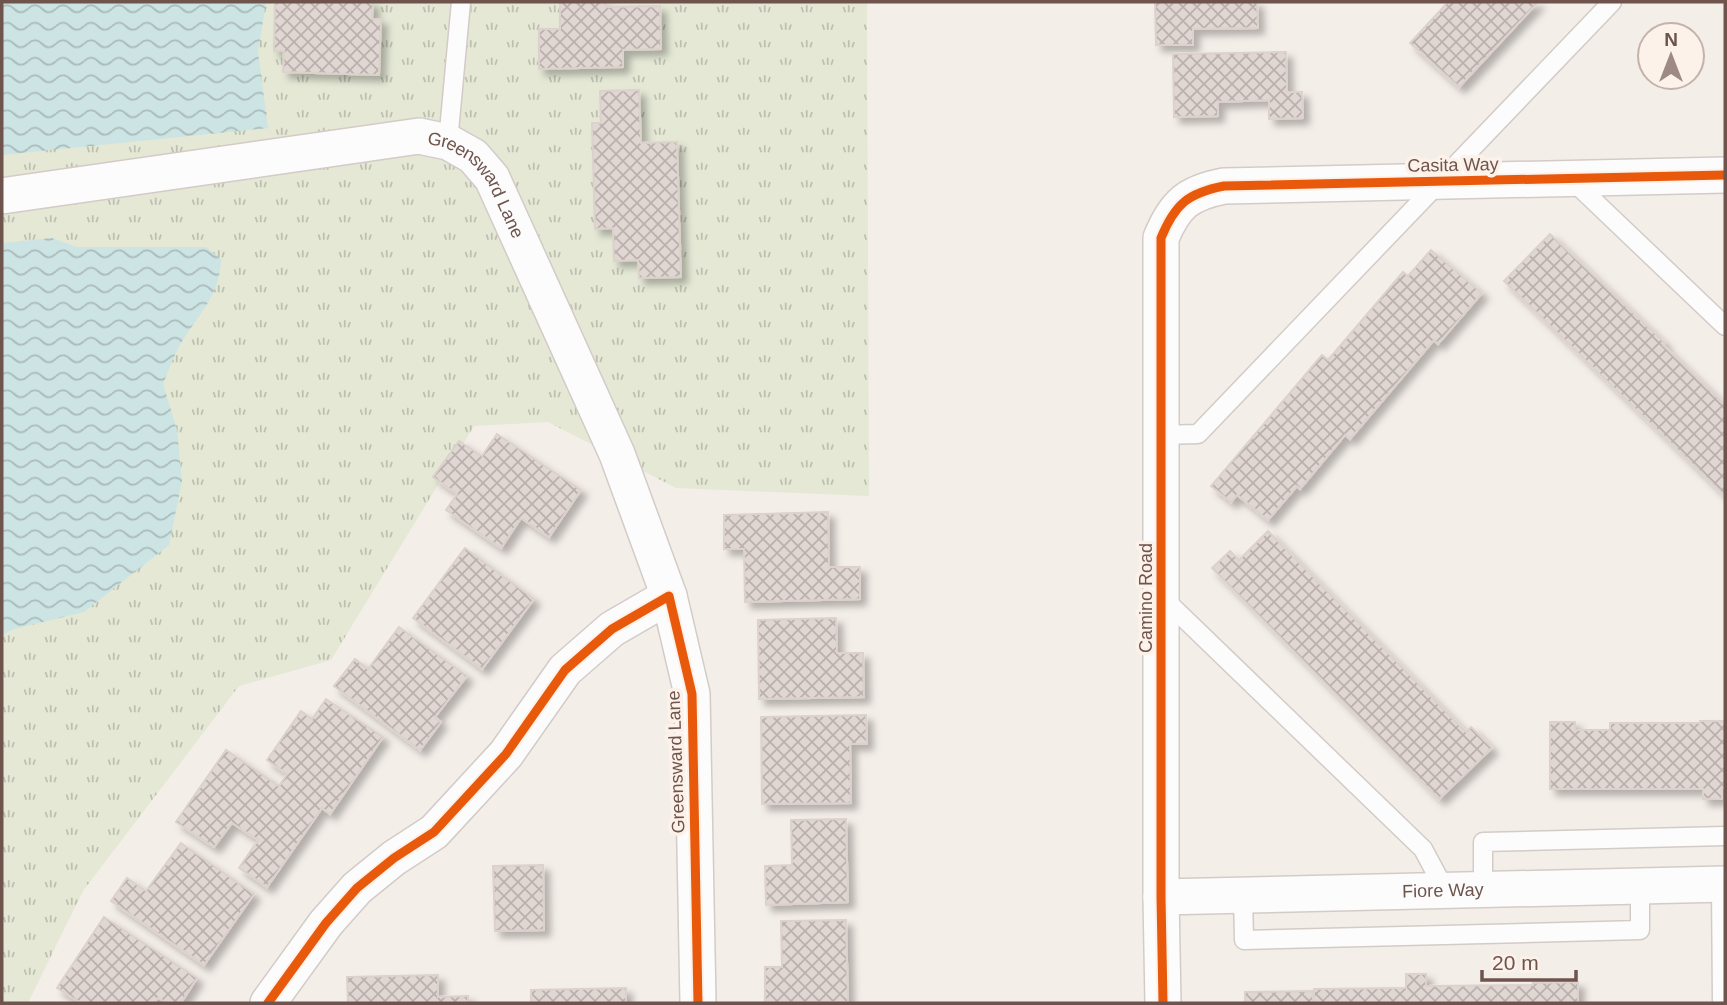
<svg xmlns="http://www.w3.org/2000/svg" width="1727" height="1005" viewBox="0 0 1727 1005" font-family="Arial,sans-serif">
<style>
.grass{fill:url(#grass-tufts)}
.water{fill:url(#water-waves)}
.building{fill:url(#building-cross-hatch);stroke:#dcd1cc;stroke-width:2;filter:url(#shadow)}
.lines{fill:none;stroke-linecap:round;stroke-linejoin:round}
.lane-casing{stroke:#d3cbc7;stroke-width:21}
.street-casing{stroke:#d3cbc7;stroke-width:38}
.lane{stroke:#fdfcfc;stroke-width:18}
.street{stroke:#fdfcfc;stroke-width:35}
.cycleway-casing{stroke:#fcf2ea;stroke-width:13}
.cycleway{stroke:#e8590c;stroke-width:9}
.labels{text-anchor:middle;stroke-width:7;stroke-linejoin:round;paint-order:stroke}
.street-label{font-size:18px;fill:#6e544d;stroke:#fcf2ea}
</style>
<defs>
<pattern id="grass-tufts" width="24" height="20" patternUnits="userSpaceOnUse" patternTransform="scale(1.75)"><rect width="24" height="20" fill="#e4e8d5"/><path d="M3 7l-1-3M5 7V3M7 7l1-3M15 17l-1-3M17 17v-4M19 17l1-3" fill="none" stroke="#bdbfaf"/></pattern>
<pattern id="water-waves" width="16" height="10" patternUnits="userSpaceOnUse" patternTransform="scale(1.75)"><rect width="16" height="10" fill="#cce4e3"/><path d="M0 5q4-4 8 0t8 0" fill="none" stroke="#aabbba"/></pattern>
<pattern id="building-cross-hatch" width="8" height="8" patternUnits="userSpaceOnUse" patternTransform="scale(1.75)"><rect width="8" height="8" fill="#e0d6d2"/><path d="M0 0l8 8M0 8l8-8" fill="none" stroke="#bab0ad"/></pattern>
<filter id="shadow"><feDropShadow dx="6" dy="6" stdDeviation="3.5" flood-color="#0004"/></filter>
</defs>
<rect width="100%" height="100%" fill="#f4eee9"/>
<!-- grass -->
<polygon class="grass" points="2,2 867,2 869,496 676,488 548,422 474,426 331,660 239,686 83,891 28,1003 2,1003"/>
<!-- water -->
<g class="water">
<polygon points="2,2 266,2 258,52 268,128 2,155"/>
<path d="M52 238 77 247H206L221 259C220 293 202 311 184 338 175 352 169 369 163 384L177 430 182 481 169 545 84 612 14 629 2 635V243Z"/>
</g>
<!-- building -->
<g class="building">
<polygon points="275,2 373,2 372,19 381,19 379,75 283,72 284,51 274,51"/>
<polygon points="560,2 606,2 606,7 660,6 661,49 623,50 623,67 539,69 539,29 560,29"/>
<polygon points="1155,2 1257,2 1258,28 1193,29 1193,45 1156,45"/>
<polygon points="1448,2 1538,2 1459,87 1410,43"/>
<polygon points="1286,52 1287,92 1302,92 1303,118 1269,119 1269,100 1218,102 1218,116 1174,117 1173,54"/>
<polygon points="639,90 641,143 677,142 681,277 639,278 638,260 614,261 613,228 595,229 592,123 601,123 600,91"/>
<polygon points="1550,234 1665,343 1663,345 1725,405 1725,496 1504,281"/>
<polygon points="1431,250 1482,293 1438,344 1434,340 1350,439 1345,435 1300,489 1297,486 1268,520 1237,495 1231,502 1211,486 1322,355 1328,360 1403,272 1408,276"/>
<polygon points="497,434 581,490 549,537 521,518 501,548 446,510 457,494 433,477 459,441 482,456"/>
<polygon points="828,512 829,567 860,567 860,599 745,602 744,549 724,549 724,515"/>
<polygon points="1268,531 1466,732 1471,727 1492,748 1439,799 1212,568 1230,551 1239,560"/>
<polygon points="465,548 534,599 482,669 413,618"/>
<polygon points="836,618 837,653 863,653 864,697 759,699 758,620"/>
<polygon points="399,627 467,676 435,717 441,722 420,750 334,686 355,659 368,669"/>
<polygon points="326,699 383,737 330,814 322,808 267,887 239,868 258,840 232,823 214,847 176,822 226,750 279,786 287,774 267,760 301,711 312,719"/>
<polygon points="866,715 867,744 850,744 851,803 762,804 761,717"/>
<polygon points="1700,721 1725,721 1725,788 1722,788 1722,799 1703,799 1703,789 1550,789 1550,722 1575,722 1575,730 1610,730 1610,723 1700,723"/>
<polygon points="846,819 848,902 766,905 765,866 792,865 791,820"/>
<polygon points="181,843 254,894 204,965 111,901 127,878 146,891"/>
<polygon points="543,865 544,930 495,931 493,866"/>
<polygon points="104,917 197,978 181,1003 167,1003 158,998 154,1003 81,1003 57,988"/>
<polygon points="846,920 848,1002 765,1003 765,967 782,967 781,921"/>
<polygon points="1406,974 1426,974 1426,986 1533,985 1533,983 1578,982 1578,1003 1314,1003 1314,989 1406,988"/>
<polygon points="438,975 438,997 468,996 468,1003 348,1003 347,977"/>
<polygon points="626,988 626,1003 531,1003 531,990"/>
<polygon points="1313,991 1313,1003 1245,1003 1245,992"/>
</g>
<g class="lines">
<defs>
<g id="lane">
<polyline points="448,142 461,2"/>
<polyline points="1573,181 1725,326"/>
<polyline points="1161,435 1198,434 1612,2"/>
<polyline points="1162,597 1423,849 1445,890"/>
<polyline points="1721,885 1722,1003"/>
<polyline points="1483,890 1483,842 1725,836"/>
<polyline points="1243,895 1244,940 1640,930 1640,886"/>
</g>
<g id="street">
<path id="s1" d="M2 196 419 136 448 142 473 156 492 178 617 454 669 596"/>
<path id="s2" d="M1161 897 1725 884"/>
<polyline points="268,1003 326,923 357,888 394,858 434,832 506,754 565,670 612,629 669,596 692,694 698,1003"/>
<path d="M1163 1003 1161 897V238C1175 204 1188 193 1224 186L1725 175"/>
</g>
</defs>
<!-- lane casing -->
<use href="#lane" class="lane-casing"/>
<!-- street casing -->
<use href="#street" class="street-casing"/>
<!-- lane -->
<use href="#lane" class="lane"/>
<!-- street -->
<use href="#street" class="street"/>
<defs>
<g id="cycleway">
<polyline points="268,1003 326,923 357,888 394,858 434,832 506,754 565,670 612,629 669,596 692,694 698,1003"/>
<path d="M1163 1003 1161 897V238C1175 204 1188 193 1224 186L1725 175"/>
</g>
</defs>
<!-- cycleway casing -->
<use href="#cycleway" class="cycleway-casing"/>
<!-- cycleway -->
<use href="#cycleway" class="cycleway"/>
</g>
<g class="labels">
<!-- street labels -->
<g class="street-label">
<text transform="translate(1453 165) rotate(-1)" y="6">Casita Way</text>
<text dy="6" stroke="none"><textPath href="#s1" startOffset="502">Greensward Lane</textPath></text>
<text transform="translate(1146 598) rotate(-90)" y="6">Camino Road</text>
<text transform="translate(676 762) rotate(-92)" y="6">Greensward Lane</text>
<text dy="6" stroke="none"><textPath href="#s2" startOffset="282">Fiore Way</textPath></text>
</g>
</g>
<!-- border -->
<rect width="1727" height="1005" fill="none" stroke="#6e544d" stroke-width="7"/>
<!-- north arrow -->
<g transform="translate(1671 56)"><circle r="33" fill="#fcf2ea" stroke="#c3b3ab" stroke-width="2"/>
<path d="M0-5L12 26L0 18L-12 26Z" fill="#9d8a84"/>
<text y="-10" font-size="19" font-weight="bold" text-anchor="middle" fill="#6e544d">N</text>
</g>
<!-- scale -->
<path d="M1482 970v10h94v-10" fill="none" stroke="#6e544d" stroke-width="3.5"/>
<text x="1492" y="970" font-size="21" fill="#6e544d" stroke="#fcf2ea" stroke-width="5" paint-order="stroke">20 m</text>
</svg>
